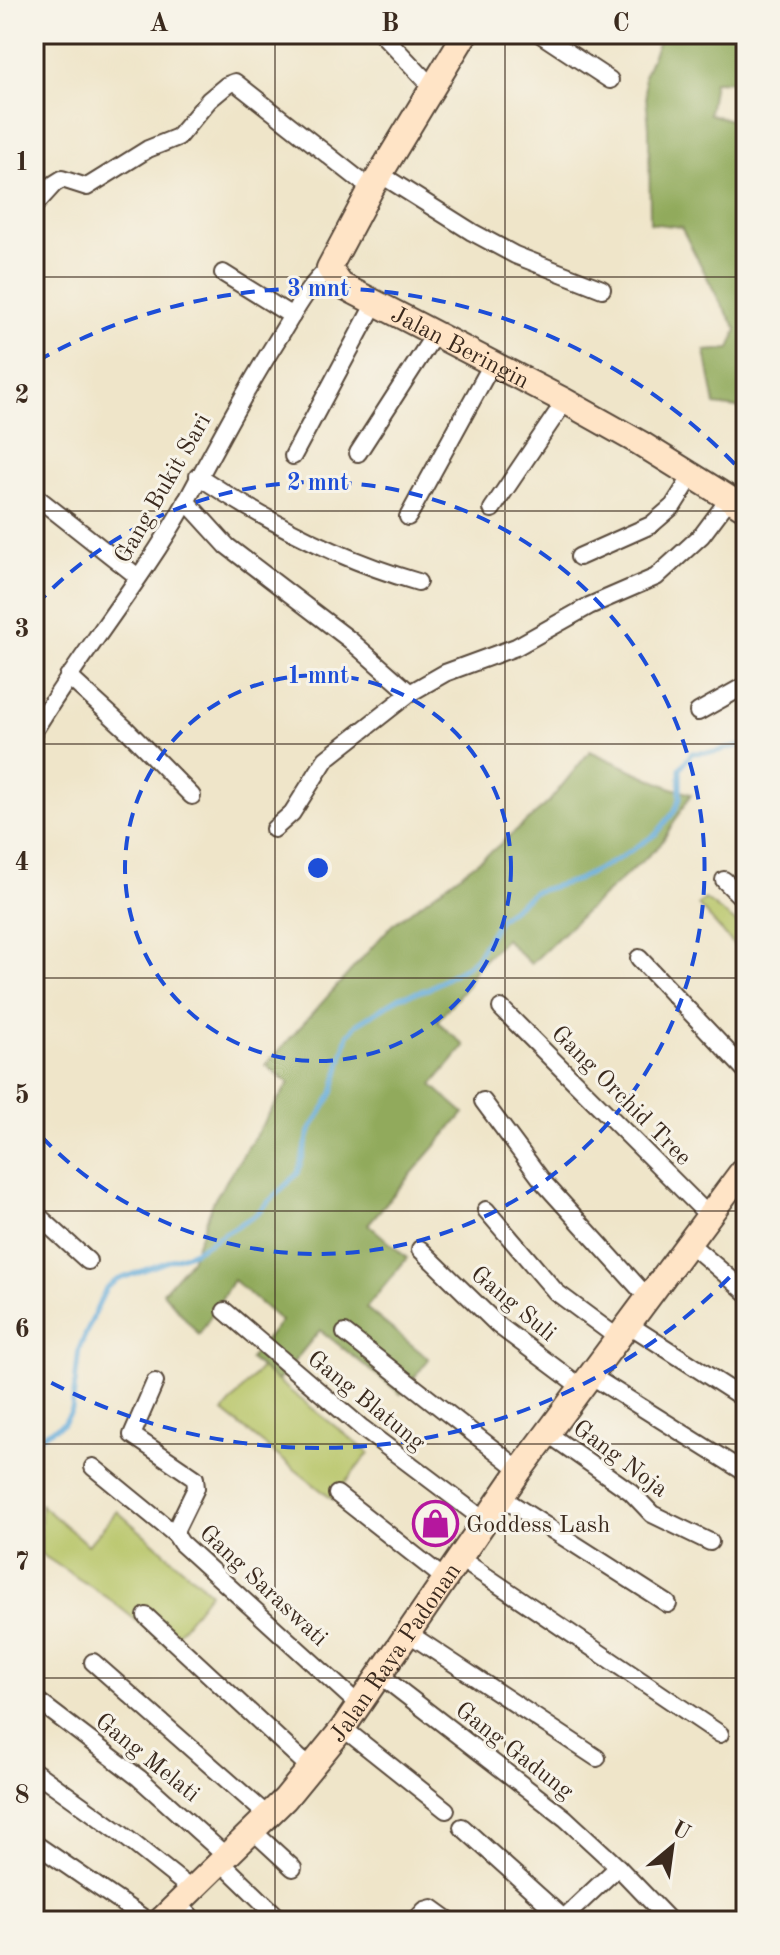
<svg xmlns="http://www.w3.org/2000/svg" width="780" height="1955" viewBox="0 0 780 1955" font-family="'Old Standard TT',serif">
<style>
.green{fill:#b7c568;stroke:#797843;stroke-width:2}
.forest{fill:#91aa5c;stroke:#666a3d;stroke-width:2}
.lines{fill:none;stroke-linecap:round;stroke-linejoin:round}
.stream{stroke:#62aad9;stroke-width:5}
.street-casing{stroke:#564638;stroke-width:20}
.secondary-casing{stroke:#564638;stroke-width:28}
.street{stroke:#fff;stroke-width:16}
.secondary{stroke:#ffe4c6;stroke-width:24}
.grid{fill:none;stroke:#3b2a1e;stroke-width:2;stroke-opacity:0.55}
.ring{fill:none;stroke:#1d4ed8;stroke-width:4;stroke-dasharray:14 10}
.labels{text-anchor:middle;stroke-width:6;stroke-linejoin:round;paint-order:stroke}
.street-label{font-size:24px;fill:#3b2a1e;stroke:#f7f3e8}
.poi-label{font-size:24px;fill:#3b2a1e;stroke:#f7f3e8;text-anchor:start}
.centre{fill:#1d4ed8;stroke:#f7f3e8;stroke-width:4}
.ring-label{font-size:24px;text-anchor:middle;font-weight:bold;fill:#1d4ed8;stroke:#f7f3e8;stroke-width:6;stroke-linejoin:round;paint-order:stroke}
.neatline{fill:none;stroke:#3b2a1e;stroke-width:3}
.grid-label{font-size:26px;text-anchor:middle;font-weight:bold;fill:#3b2a1e}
</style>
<rect width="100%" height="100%" fill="#f7f3e8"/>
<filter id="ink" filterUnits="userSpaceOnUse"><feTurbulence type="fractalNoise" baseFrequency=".0125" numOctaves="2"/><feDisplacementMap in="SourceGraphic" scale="16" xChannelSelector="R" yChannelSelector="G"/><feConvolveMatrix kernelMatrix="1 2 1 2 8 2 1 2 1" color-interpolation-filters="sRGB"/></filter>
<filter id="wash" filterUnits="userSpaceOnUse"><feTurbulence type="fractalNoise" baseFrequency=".006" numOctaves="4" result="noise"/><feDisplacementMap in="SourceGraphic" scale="32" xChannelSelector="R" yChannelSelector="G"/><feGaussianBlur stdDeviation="1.8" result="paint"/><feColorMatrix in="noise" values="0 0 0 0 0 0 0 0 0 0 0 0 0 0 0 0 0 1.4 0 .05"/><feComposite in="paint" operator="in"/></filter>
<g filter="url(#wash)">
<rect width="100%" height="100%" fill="#efe5c9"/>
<!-- green -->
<g class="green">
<polygon points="705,899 746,930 746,958 698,905"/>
<polygon points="261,1368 369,1453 332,1499 223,1412"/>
<polygon points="41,1505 88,1545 117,1511 210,1592 168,1646 108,1598 41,1554"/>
</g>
<!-- forest -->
<g class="forest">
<polygon points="662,34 746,34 746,82 714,81 709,114 746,124 746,409 715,405 705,351 730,349 737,329 721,304 681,227 650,223 649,127 644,76"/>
<polygon points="590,751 669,787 691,794 660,845 584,913 531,964 505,939 475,969 468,985 437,1021 465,1046 432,1085 464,1113 368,1224 407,1258 366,1308 429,1359 401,1394 320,1330 278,1381 250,1359 281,1321 233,1280 199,1335 163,1292 191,1260 214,1200 289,1083 266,1065 392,925 492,851 548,803"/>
</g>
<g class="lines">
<!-- stream -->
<polyline class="stream" points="34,1440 64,1423 72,1410 79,1349 106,1288 117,1280 193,1252 254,1216 298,1173 310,1131 333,1093 348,1035 357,1024 400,997 428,989 465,967 476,958 499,919 534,892 577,880 618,859 656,834 674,812 680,799 680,768 692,753 715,752 746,744"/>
</g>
</g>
<g filter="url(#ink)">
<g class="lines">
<defs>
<g id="street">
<polyline points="382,34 433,88"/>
<polyline points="540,34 610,80"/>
<polyline points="380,174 472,232 515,255 602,289"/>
<polyline points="34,206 54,184 62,179 87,187 148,149 178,137 209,100 227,85 235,82 371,189"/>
<polyline points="223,273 292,316"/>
<polyline points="358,453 434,335"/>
<polyline points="293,456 375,303"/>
<path d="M198 476C267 522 338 559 418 582"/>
<polyline points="34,495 138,577"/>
<polyline points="186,501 227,546 350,640 410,693"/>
<polyline points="492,509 565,401"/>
<polyline points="408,517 492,364"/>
<polyline points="579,557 651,525 673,506 692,476"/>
<polyline points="68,676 127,730 192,796"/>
<polyline points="698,712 746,685"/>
<path d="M34 731C82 652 141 582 186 502 216 446 245 391 279 337 294 313 307 287 329 268"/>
<polyline points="274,829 292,813 326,759 410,693 445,673 516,647 589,606 656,577 702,535 729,499"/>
<polyline points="724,880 746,902"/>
<polyline points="639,958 746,1071"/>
<polyline points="501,1008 709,1216"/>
<polyline points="483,1101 544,1183 648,1298"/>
<polyline points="486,1210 556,1292 618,1338"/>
<polyline points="34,1212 88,1261"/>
<polyline points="689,1243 746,1292"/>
<polyline points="420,1249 498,1325 581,1387"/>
<polyline points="225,1311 362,1428 484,1520"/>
<polyline points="628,1324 746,1400"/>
<polyline points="345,1333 520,1470"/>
<polyline points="590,1375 746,1473"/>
<polyline points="155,1382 132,1435 195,1478 196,1488 176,1529 176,1535 181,1543 359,1705"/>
<polyline points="547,1433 631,1492 652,1514 710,1542"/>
<polyline points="93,1467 176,1535"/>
<polyline points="337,1494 445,1579"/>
<polyline points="501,1497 668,1604"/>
<polyline points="459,1558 720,1734"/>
<polyline points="146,1616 310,1768"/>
<polyline points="408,1633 597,1758"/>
<polyline points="93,1662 268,1816"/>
<polyline points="380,1675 565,1818 618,1867 670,1921"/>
<polyline points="34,1698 139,1778 227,1857"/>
<polyline points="343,1728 446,1810"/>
<polyline points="34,1771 119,1832 192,1890"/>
<polyline points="462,1827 561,1916 567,1915 618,1867"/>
<polyline points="253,1831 293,1868"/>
<polyline points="34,1843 148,1921"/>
<polyline points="221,1862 282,1921"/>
<polyline points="178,1903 195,1921"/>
<polyline points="415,1921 425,1910 432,1908 450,1921"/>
</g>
<g id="secondary">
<path id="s1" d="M465 34 371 189 329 268 341 285 565 401 640 443 746 509"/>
<path id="s2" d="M160 1921 285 1799 343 1728 520 1470 746 1166"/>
</g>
</defs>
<!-- street casing -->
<use href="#street" class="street-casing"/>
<!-- secondary casing -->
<use href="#secondary" class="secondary-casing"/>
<!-- street -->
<use href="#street" class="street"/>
<!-- secondary -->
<use href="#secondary" class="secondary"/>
</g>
</g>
<!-- grid -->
<path class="grid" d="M275 34V1921M505 34V1921M34 277H746M34 511H746M34 744H746M34 978H746M34 1211H746M34 1444H746M34 1678H746"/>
<!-- distance rings -->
<g class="ring">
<circle cx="318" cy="868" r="193"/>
<path d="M36 605A386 386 0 1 1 36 1131"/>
<path d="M746 1260A580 580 0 0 1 37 1375M37 361A580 580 0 0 1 746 476"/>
</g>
<!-- icons -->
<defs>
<symbol id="shop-ring" viewBox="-11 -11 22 22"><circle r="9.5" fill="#f7f3e8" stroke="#b5179e" stroke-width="1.5"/><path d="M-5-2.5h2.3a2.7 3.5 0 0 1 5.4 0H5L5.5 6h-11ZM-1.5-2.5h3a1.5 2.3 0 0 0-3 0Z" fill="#b5179e"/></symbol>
</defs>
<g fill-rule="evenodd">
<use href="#shop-ring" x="410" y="1498" width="51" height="51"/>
</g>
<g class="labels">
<!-- street labels -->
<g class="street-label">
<text dy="8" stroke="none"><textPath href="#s1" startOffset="426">Jalan Beringin</textPath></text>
<text transform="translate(162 488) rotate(-60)" y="8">Gang Bukit Sari</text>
<text transform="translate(622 1095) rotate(45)" y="8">Gang Orchid Tree</text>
<text transform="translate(514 1303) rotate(40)" y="8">Gang Suli</text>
<text transform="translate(367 1400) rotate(39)" y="8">Gang Blatung</text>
<text transform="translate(621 1458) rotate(37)" y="8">Gang Noja</text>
<text transform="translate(264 1585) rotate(43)" y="8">Gang Saraswati</text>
<text dy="8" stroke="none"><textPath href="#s2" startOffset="358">Jalan Raya Padonan</textPath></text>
<text transform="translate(515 1750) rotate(38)" y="8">Gang Gadung</text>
<text transform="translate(148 1757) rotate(39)" y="8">Gang Melati</text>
</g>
<!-- poi labels -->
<g class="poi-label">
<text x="466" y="1532">Goddess Lash</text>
</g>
</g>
<circle cx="318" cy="868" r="12" class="centre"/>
<g class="ring-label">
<text x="318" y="296">3 mnt</text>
<text x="318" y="490">2 mnt</text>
<text x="318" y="683">1 mnt</text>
</g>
<!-- margin -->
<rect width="780" height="1955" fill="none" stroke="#f7f3e8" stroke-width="88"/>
<!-- north arrow -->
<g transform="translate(672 1847) rotate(29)" stroke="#f7f3e8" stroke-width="6" paint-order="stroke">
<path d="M0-6L14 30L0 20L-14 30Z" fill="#3b2a1e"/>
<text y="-12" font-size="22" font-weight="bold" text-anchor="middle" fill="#3b2a1e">U</text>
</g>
<rect x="44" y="44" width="692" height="1867" class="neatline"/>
<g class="grid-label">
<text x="159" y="31">A</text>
<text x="390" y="31">B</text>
<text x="621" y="31">C</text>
<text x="22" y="170">1</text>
<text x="22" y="403">2</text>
<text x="22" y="637">3</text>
<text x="22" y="870">4</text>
<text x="22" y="1103">5</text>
<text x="22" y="1337">6</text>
<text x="22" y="1570">7</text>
<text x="22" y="1803">8</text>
</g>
</svg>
